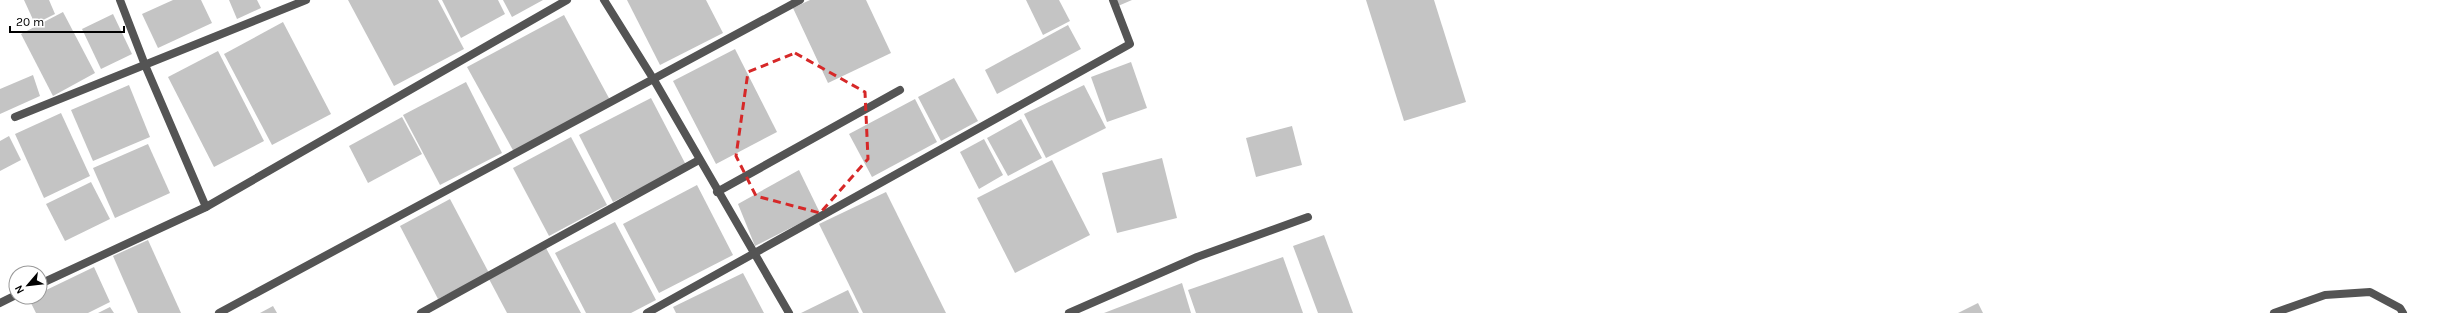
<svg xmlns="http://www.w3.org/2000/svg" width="2448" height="313" viewBox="0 0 2448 313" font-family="Karla,sans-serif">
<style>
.building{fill:#c4c4c4}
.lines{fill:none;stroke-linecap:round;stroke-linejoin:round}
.minor{stroke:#545454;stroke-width:8}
.marked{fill:none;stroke:#d62828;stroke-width:3;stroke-dasharray:8 5;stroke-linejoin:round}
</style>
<rect width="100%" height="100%" fill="#fff"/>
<!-- building -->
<g class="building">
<polygon points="24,0 49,0 55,14 35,24"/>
<polygon points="173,0 201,0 212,23 158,48 142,14"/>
<polygon points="229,0 257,0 261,8 237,19"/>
<polygon points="348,0 438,0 464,49 394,86"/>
<polygon points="442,0 498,0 505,14 461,38"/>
<polygon points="503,0 543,0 512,17"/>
<polygon points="627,0 706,0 723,33 660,65"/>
<polygon points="810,0 866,0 891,53 828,83 793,8"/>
<polygon points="1026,0 1059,0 1070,21 1043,35"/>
<polygon points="1116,0 1132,0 1118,6"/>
<polygon points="1366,0 1434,0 1466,102 1404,121"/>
<polygon points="63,12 95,73 53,96 21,34"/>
<polygon points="113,14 132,54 101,69 82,29"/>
<polygon points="564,15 610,100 514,152 467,67"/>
<polygon points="283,22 331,114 272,145 224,54"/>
<polygon points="1068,25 1081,49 997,94 985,70"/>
<polygon points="735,49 777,132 716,164 673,81"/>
<polygon points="218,51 264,141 214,167 168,77"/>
<polygon points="1131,62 1147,108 1107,122 1091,77"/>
<polygon points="33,75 40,96 0,114 0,89"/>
<polygon points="954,78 978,121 941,141 918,97"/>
<polygon points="466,82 502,153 440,185 403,115"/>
<polygon points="129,85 150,137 93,161 71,110"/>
<polygon points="1084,85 1106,128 1046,158 1024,114"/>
<polygon points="651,98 686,165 613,202 579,135"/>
<polygon points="915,99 937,142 872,177 849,134"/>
<polygon points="61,113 90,176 44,198 15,134"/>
<polygon points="402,117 422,154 368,183 349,146"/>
<polygon points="1021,119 1042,158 1008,176 987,138"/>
<polygon points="1292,126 1302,165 1256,177 1246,138"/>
<polygon points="9,136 21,160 0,171 0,141"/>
<polygon points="571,137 607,205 549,236 513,168"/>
<polygon points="984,139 1003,175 979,189 960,152"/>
<polygon points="148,144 170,193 115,218 93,168"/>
<polygon points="1162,158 1177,218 1117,233 1102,173"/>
<polygon points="1052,160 1090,235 1015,273 977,198"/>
<polygon points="799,170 820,213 755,246 738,204"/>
<polygon points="91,182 110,219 65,241 46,204"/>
<polygon points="697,185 733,255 659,293 623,224"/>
<polygon points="886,192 946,313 863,313 819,224"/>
<polygon points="450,199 489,273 438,299 400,226"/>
<polygon points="615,222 656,300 631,313 586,313 555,253"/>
<polygon points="1324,235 1353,313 1318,313 1293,246"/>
<polygon points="148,240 181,313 138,313 113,256"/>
<polygon points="546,248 581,313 507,313 489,279"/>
<polygon points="1283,257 1303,313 1196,313 1188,290"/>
<polygon points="94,267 110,302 88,313 36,313 29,299 40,297 40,293"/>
<polygon points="743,273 764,313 676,313 673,307"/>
<polygon points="1182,283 1191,313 1104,313"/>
<polygon points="848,290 859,313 801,313"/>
<polygon points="1978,303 1983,313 1958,313"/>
<polygon points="273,306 277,313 260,313"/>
<polygon points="110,307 114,313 98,313"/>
</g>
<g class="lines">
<!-- minor -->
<g class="minor">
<polyline points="120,0 145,65 206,207"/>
<polyline points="604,0 654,80 789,313"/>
<polyline points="15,117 306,0"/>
<polyline points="717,192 900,90"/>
<polyline points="40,284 206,207 567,0"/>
<polyline points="0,303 16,295"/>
<polyline points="219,313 800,0"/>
<polyline points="421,313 699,160"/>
<polyline points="647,313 1130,44 1113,0"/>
<polyline points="1069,313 1197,257 1308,217"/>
<polyline points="2274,313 2325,295 2370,292 2400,308 2403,313"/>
</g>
</g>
<!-- marked area -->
<path class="marked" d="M795 53 865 92 868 159 820 213 756 196 736 156 748 72Z"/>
<!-- north arrow -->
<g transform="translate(28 285) rotate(242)"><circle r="19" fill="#ffffff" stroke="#999999"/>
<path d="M0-3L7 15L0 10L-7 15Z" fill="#000000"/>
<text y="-6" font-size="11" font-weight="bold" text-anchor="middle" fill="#000000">N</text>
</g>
<!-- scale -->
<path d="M10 26v6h114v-6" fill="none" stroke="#000000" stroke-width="2"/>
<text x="16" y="26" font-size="12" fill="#000000" stroke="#ffffff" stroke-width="3" paint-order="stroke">20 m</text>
</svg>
